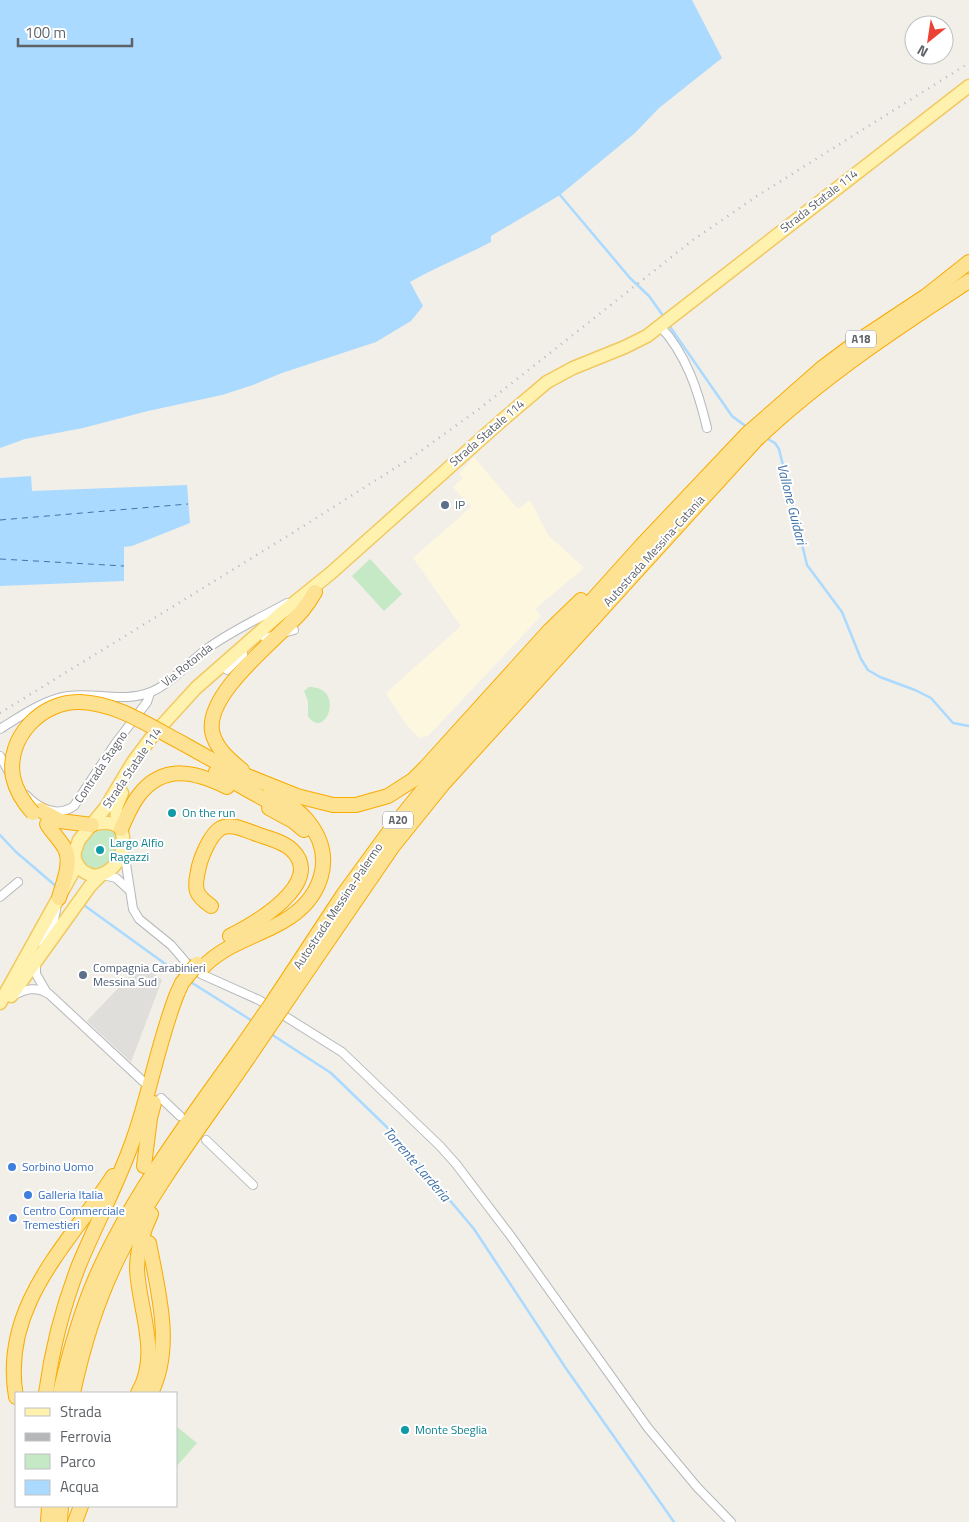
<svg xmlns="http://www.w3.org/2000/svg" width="969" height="1522" viewBox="0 0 969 1522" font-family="'Titillium Web',sans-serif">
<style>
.commercial{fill:#fef7e0}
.industrial{fill:#e0deda}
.green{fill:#c5e8c5}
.water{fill:#aadaff}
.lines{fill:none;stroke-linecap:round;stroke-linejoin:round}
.stream{stroke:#aadaff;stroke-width:2.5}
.ferry{stroke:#4174aa;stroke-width:1;stroke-dasharray:6 5;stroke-linecap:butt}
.minor-casing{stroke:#b5b8bc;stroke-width:10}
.primary-casing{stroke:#f2c960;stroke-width:15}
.motorway-casing{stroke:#f9ab00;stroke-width:16}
.minor{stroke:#fff;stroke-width:8}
.primary{stroke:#fff2af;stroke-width:12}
.motorway{stroke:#fde293;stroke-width:14}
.rail{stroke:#b6b7b8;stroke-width:2.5;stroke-dasharray:1 6;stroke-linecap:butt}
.motorway-bridge-casing{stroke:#f9ab00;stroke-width:16;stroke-linecap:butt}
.motorway-bridge{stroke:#fde293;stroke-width:14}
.service-dot{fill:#5c6f8a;stroke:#fff;stroke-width:2}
.culture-dot{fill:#0f9aa8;stroke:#fff;stroke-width:2}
.shop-dot{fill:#3f7fe0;stroke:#fff;stroke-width:2}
.labels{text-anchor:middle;stroke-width:4;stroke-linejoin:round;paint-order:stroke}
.shield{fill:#fff;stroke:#8f9295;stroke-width:1}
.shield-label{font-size:11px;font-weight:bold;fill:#5f6368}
.street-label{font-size:12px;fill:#5f6368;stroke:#fff}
.service-label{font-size:12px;fill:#4e5e75;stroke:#fff;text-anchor:start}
.culture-label{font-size:12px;fill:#0d838f;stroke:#fff;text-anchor:start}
.shop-label{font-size:12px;fill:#366cbe;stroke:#fff;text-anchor:start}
.water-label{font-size:14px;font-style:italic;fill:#4174aa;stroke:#fff}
</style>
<rect width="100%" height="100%" fill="#f1efe8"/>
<!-- commercial -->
<polygon class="commercial" points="474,457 518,509 530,500 548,535 584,568 535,609 541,616 428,736 419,738 405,723 386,693 461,626 413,558 471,507 453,487 463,478 459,474"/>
<!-- industrial -->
<polygon class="industrial" points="141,964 162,980 131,1062 87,1021"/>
<!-- green -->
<g class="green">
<polygon points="370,559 402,594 384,611 352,576"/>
<path d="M309 687C347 687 325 742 308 716V701L304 691Z"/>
<path d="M108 829 115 833C119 842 117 851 112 859 110 863 105 867 100 868 75 878 72 833 108 829Z"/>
<polygon points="176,1426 197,1443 176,1467"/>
</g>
<!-- water -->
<g class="water">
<path d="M0 0H692L722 58 659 108 635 133 560 195 491 236V242C464 256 436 267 410 282L423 306 411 321 376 342 282 373 253 385 222 395 148 411 83 428 25 439 0 448Z"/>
<polygon points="31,476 32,491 187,485 190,523 132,546 124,547 124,581 0,586 0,478"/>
</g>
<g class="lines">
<!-- stream -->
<g class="stream">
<polyline points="560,195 630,278 649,296 664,317"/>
<polyline points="668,324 732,416 748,428"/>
<polyline points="766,438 775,443 779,449 807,565 842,612 861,659 868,670 880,677 915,690 931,698 953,723 969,726"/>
<polyline points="0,835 16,852 57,887"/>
<polyline points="81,903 182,976"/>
<polyline points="189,981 254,1022"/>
<polyline points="271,1034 331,1073 395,1135 474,1229 565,1367 674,1522"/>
</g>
<!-- ferry -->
<g class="ferry">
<polyline points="0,520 188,504"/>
<polyline points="0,559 124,566"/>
</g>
<defs>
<g id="minor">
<path d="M660 326C686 354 698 390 707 428"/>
<polyline points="265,638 294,630"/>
<polyline points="227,670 243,654"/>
<path d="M0 729C21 716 43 700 68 696 95 692 124 703 151 692 172 683 189 662 208 648 233 630 260 618 287 603"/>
<polyline points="0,756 10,774"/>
<path d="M26 795C38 808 57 818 74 806L115 744 147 702 150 693"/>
<polyline points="124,851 133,909 139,919 171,945 190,967 201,974 259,1000 342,1052 440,1146 456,1164 510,1235 648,1428 697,1487 731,1522"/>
<polyline points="103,875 116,878 128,889"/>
<polyline points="0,897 18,882"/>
<polyline points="41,942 54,920 56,910"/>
<polyline points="36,962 36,974 47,993"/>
<path d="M14 995C26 989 36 986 49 994L147 1085"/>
<polyline points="161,1098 180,1116"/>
<polyline points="206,1140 253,1185"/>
</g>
<g id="primary">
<polyline points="118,826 116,808 122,793"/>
<path d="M75 859C78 869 86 875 96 876 117 872 128 849 121 829 113 821 102 822 92 825"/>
<polyline points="11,996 90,886 101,875"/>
<polyline points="0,1003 69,879 73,872 75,851 79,840 106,807 133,762 154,734 196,688 279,615 331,573 500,422 547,382 573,368 625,347 647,336 969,86"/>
</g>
<g id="motorway">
<polyline points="182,743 225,767 297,796 333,805 356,805 388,796 413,780 425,768 549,631 581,600"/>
<path d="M242 770C230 760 215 748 212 731 206 692 278 639 302 611 307 605 311 599 315 592"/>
<polyline points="216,772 280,808"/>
<polyline points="269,808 293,821 304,830"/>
<polyline points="40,810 60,821 92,825"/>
<path d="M47 824C52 832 59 839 64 847 73 861 63 883 59 898"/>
<path d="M121 829C126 818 131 805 139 795 164 763 196 772 227 787"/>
<path d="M211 906C195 895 194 889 198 871 200 859 210 834 221 828 232 823 244 830 254 833 266 838 283 841 292 850 326 883 254 924 230 936"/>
<path d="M203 967C227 943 254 938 282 922 321 900 338 858 307 820 297 808 284 801 271 792"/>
<polyline points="272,1003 343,895 389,832 435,775 641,546 747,434 822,368 858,341 926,296 969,262"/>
<path d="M282 1008 393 846 443 784 755 441C820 379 894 330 969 281"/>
<polyline points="144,1166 150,1118 154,1103"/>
<path d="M149 1243C158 1291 174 1347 151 1393"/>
<path d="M46 1393C52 1349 63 1306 79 1265 96 1224 117 1185 132 1143 150 1094 158 1042 177 994"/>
<path d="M60 1393C69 1354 80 1314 96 1277 132 1195 188 1122 240 1049"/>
<path d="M73 1393C83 1346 97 1300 119 1256 155 1185 205 1121 250 1055"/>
<path d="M138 1393C161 1354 139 1311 137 1269 137 1250 143 1231 151 1214"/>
<path d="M16 1397C0 1305 70 1243 113 1176"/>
<polyline points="48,1522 49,1506"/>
<polyline points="60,1522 61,1506"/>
<polyline points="75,1522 81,1506"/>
</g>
</defs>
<!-- minor casing -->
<use href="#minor" class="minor-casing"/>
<!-- primary casing -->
<use href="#primary" class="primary-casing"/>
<!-- motorway casing -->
<use href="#motorway" class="motorway-casing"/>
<!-- minor -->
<use href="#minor" class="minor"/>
<!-- primary -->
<use href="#primary" class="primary"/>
<!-- motorway -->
<use href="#motorway" class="motorway"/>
<!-- rail -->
<polyline class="rail" points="0,713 294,532 411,458 479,409 693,240 757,196 969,63"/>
<defs>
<g id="motorway-bridge">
<path d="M33 813C24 803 16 791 13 777 6 737 42 701 80 702 117 703 151 727 182 743"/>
<polyline points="177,994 182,983 197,964"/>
<polyline points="240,1049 272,1003"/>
<polyline points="250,1055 282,1008"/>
</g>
</defs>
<!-- motorway-bridge casing -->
<use href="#motorway-bridge" class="motorway-bridge-casing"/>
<!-- motorway-bridge -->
<use href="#motorway-bridge" class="motorway-bridge"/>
</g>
<!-- markers -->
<g class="service-dot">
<circle cx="445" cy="505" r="5"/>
<circle cx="83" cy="975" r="5"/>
</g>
<g class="culture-dot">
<circle cx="172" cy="813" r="5"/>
<circle cx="100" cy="850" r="5"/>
<circle cx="405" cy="1430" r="5"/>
</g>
<g class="shop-dot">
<circle cx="12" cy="1167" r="5"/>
<circle cx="28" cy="1195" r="5"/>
<circle cx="13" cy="1218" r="5"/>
</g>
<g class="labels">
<!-- shield labels -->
<g class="shield">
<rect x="846" y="330.5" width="30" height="17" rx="4"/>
<rect x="383" y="811.5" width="30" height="17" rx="4"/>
</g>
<g class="shield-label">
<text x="861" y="343">A18</text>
<text x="398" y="824">A20</text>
</g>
<!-- street labels -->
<g class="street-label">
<text transform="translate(819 201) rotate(-38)" y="4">Strada Statale 114</text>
<text transform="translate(487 433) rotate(-41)" y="4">Strada Statale 114</text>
<text transform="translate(654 551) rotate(-48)" y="4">Autostrada Messina-Catania</text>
<text transform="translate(187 665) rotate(-39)" y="4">Via Rotonda</text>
<text transform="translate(101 767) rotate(-56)" y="4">Contrada Stagno</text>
<text transform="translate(132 768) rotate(-56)" y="4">Strada Statale 114</text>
<text transform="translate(338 906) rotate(-56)" y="4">Autostrada Messina-Palermo</text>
</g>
<!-- service labels -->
<g class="service-label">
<text x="455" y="509">IP</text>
<text x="93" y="972">Compagnia Carabinieri<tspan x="93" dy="14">Messina Sud</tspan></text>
</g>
<!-- culture labels -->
<g class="culture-label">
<text x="182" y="817">On the run</text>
<text x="110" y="847">Largo Alfio<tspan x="110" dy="14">Ragazzi</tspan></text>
<text x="415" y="1434">Monte Sbeglia</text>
</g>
<!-- shop labels -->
<g class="shop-label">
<text x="22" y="1171">Sorbino Uomo</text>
<text x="38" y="1199">Galleria Italia</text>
<text x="23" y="1215">Centro Commerciale<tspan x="23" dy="14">Tremestieri</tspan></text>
</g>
<!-- water labels -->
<g class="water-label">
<text transform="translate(792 504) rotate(76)" y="5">Vallone Guidari</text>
<text transform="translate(417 1164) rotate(49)" y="5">Torrente Larderia</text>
</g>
</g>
<!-- legend -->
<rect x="15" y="1392" width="162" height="115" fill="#ffffff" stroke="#bfc1c3"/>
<rect x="25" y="1408" width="25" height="8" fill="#fff2af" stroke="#bfc1c3"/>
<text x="60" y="1417" font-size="15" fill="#5f6368">Strada</text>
<rect x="25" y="1433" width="25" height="8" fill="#b6b7b8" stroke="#bfc1c3"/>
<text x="60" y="1442" font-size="15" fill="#5f6368">Ferrovia</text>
<rect x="25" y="1454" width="25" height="15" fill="#c5e8c5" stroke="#bfc1c3"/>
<text x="60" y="1467" font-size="15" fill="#5f6368">Parco</text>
<rect x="25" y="1480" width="25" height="15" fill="#aadaff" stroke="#bfc1c3"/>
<text x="60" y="1492" font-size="15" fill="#5f6368">Acqua</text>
<!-- north arrow -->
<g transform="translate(929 40) rotate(210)"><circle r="24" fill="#ffffff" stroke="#bfc1c3"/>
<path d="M0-4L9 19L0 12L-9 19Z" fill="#ea4335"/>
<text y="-8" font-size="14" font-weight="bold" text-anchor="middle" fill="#5f6368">N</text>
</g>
<!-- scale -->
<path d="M18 38v8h114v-8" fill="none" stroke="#5f6368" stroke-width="2.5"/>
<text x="25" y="38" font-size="15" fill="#5f6368" stroke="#ffffff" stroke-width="4" paint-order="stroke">100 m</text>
</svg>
